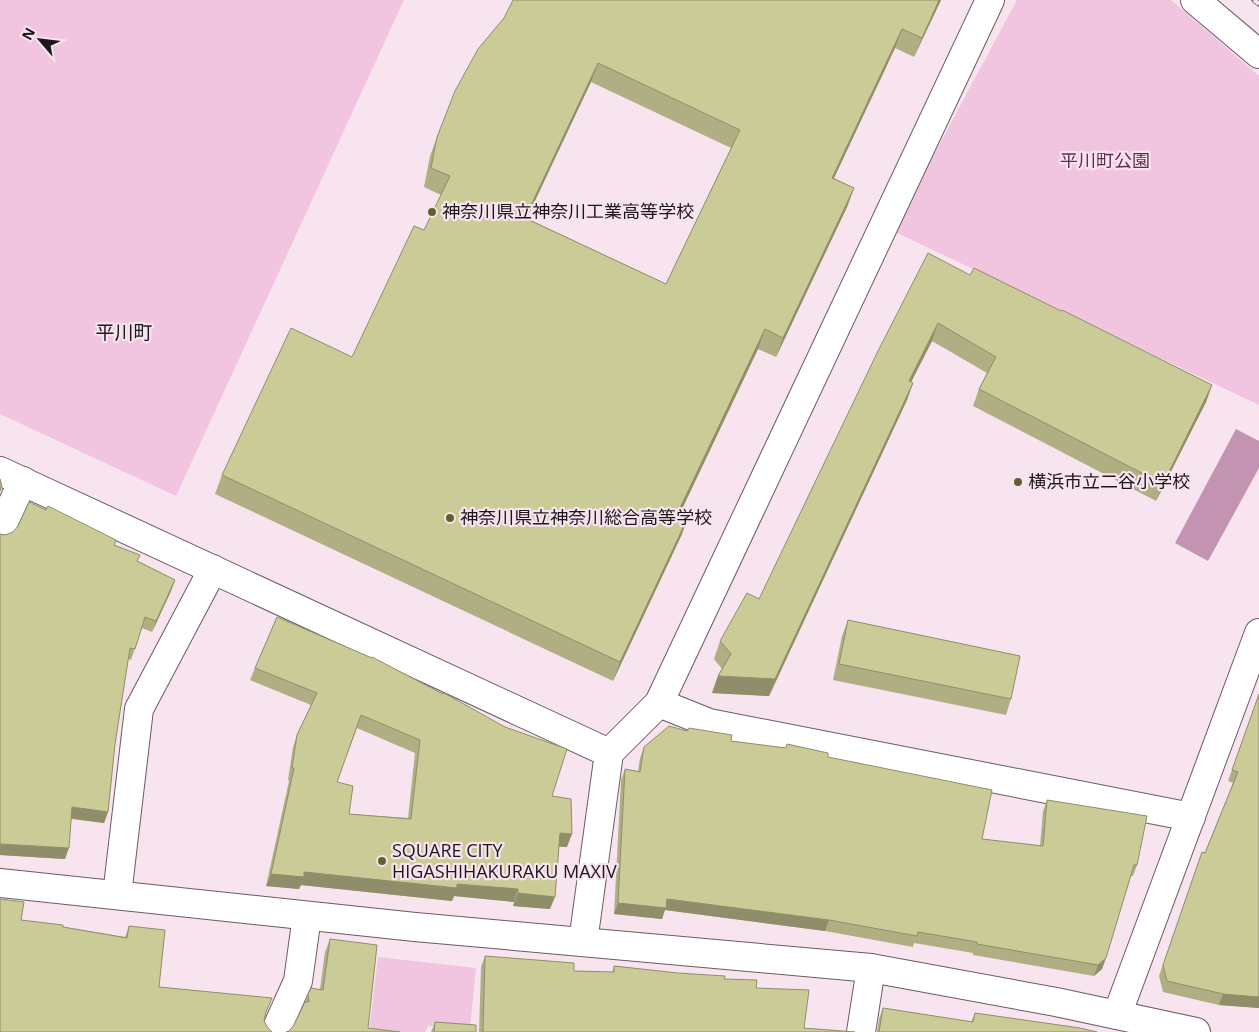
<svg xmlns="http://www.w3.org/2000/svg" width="1259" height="1032" viewBox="0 0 1259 1032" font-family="'Open Sans','Noto Sans JP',sans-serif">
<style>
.green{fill:#f1c4df}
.water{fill:#c394b1}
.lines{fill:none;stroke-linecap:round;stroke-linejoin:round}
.minor-casing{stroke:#6b5a64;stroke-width:30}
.tertiary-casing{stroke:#6b5a64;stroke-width:30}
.minor{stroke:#fff;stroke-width:28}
.tertiary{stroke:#fff;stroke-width:28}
.rail-casing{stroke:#7d7077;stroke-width:5.5}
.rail{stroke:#f7e4ef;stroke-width:4;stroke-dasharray:11;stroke-linecap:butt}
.wall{fill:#afaf83;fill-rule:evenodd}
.shaded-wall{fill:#8e8e6a}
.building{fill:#cbcb98;stroke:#8e8e6a;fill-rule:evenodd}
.poi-dot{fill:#62612e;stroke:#f7e4ef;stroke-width:2}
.labels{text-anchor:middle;stroke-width:4.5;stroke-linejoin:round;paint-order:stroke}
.park-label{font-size:18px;fill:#632a51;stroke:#f7e4ef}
.poi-label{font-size:18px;fill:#1d161a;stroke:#f7e4ef;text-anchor:start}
.neighbourhood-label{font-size:19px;fill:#1d161a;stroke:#f7e4ef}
</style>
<rect width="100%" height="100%" fill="#f7e4ef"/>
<!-- green -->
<g class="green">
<polygon points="0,0 404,0 176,496 0,414"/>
<polygon points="1017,0 1171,0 1259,76 1259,405 893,231"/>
<polygon points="378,957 476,968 470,1028 428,1026 425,1032 369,1032"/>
</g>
<!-- water -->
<polygon class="water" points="1236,429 1259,441 1259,468 1208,561 1175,543"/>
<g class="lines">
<defs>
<g id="minor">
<polyline points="1195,0 1259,54"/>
<polyline points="0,471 609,753"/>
<polyline points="0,530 23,481"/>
<polyline points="659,703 709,723 1191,817"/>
<polyline points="117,895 139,709 213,569"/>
<polyline points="583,942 609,753 659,703 990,0"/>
<polyline points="1117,1015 1259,633"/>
<polyline points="275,1032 298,981 307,916"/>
<polyline points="861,1032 871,968"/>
</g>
<polyline id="tertiary" points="0,883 415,927 871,968 1056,1002 1196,1032"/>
</defs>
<!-- minor casing -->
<use href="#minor" class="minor-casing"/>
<!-- tertiary casing -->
<use href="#tertiary" class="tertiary-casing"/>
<!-- minor -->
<use href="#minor" class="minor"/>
<!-- tertiary -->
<use href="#tertiary" class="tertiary"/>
<defs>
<polyline id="rail" points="1254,0 1259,4"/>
</defs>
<!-- rail casing -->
<use href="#rail" class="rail-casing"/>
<!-- rail -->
<use href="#rail" class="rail"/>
</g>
<!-- wall -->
<g class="wall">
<path d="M941 0 914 57 895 48 834 178 854 188 847 207 776 357 758 349 681 511 682 534 613 681 215 494 222 475 352 357 424 230 441 195 424 187 430 156 437 137 478 49ZM591 82 731 148 666 284 526 218Z"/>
<polygon points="970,275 1061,311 1212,385 1206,402 1156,501 973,406 979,389 987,373 932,341 911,382 913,383 907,400 769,696 712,693 718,676 722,669 714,659 720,641 759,599"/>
<polygon points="0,534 115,545 138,561 175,580 171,591 152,632 142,628 131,660 128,659 115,744 108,812 104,823 71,819 65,859 0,855"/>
<path d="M277 617 552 796 567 847H559L550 909 513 906 514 902 454 896 452 901 301 885 299 889 266 886 289 781 288 780 293 747 297 735 311 705 250 680 255 668ZM357 728 415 753 408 818 349 814 337 782Z"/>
<polygon points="848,620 1011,699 1006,715 833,680 842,636"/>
<polygon points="1259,694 1259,1008 1219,1005 1163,992 1159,976 1202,852 1205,853 1233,783 1228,781"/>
<polygon points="687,731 731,741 786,748 787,744 828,757 982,839 1040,846 1043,811 1047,800 1137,865 1133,876 1131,876 1102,969 1094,976 973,955 973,953 914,943 913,947 825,931 665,910 662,919 614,914 621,780 625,769 638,771 640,758 644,747"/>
<polygon points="21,920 125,937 129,926 159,987 265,1016 264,1021 268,1028 0,1032"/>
<polygon points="330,939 368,1028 289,1031 294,1025 305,1002 308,994 320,989 325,952"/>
<polygon points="485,956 574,971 612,972 614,966 724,979 756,988 804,1028 855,1032 479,1032 481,967"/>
<polygon points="883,1008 971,1022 975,1013 1097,1032 877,1032 879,1019"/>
<polygon points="435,1022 476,1032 431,1032"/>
</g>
<!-- shaded-wall -->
<g class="shaded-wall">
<polygon points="939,0 941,0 914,57 922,38"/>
<polygon points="902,29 895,48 825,197 832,178"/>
<polygon points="598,63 591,82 518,237 525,218"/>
<polygon points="854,188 847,207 776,357 783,338"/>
<polygon points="938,323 932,341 903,398 909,381"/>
<polygon points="765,329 758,349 672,530 679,510"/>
<polygon points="913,383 907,400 769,696 712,693 718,676"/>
<polygon points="1212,385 1206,402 1156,501 1163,484"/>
<polygon points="689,515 682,534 613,681 620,662"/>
<polygon points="175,580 171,591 152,632 156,621"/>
<polygon points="72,807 108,812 104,823 68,818"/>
<polygon points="560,833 572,834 567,847 555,846"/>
<polygon points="0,844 69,848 65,859 0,855"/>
<polygon points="304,872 457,884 518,889 514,902 454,896 452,901 301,885 299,889 266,886 271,874"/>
<polygon points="518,893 555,897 550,909 513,906"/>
<polygon points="667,899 829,920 825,931 665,910 662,919 614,914 618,903"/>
<polygon points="1106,958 1102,969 1094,976 1098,965"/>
<polygon points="1223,994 1259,997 1259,1008 1219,1005"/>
</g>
<!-- building -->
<g class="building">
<path d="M513 0H939L922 38 902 29 832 178 854 188 783 338 765 329 679 510 689 515 620 662 222 475 291 328 352 357 414 226 424 230 450 176 431 168 437 137 455 91 478 49 504 18ZM598 63 740 130 666 284 525 218Z"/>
<polygon points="928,253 970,275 974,268 1061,311 1062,310 1212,385 1163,484 979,389 996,357 938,323 909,381 913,383 775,679 718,676 731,654 720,641 747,593 759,599 878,351"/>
<polygon points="0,479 2,486 0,491"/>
<polygon points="29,502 46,510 48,506 116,540 114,545 140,555 137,561 175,580 156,621 145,617 135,649 130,648 115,744 108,812 72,807 69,848 0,844 0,534 5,535 13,532 18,526"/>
<path d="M277 617 372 658V657L443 694 444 693 505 727 567 749 552 796 571 799 572 834 560 833 555 897 518 893V889L457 884V888L304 872V877L271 874 294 768H292L297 735 317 693 255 668ZM361 715 420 740 411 819 349 814 353 786 337 782Z"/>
<polygon points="848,620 1020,656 1011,699 839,664"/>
<polygon points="1259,694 1259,997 1223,994 1167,981 1163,965 1202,852 1205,853 1238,772 1232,770"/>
<polygon points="669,726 687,731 689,728 732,735 731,741 786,748 787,744 828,753 828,757 992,790 982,839 1043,846 1047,800 1147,816 1137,865 1134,865 1106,958 1098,965 977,944 977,942 918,932 917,936 829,920 667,899 666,908 618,903 625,769 640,772 644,747"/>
<polygon points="0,899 24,902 21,920 63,925 63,927 127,938 129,926 165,930 159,987 272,998 266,1012 264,1021 268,1028 272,1032 0,1032"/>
<polygon points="330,939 377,945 368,1028 400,1032 286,1032 289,1031 294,1025 305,1002 309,1002 308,994 311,988 323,990"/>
<polygon points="485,956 574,963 574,971 614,972 614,966 678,973 725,976 724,979 757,980 756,988 809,990 804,1028 855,1032 483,1032"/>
<polygon points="883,1008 973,1022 975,1013 1080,1028 1097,1032 879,1032"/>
<polygon points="435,1022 476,1025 476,1032 434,1032"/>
</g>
<!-- markers -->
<g class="poi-dot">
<circle cx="432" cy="212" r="5"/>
<circle cx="1018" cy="482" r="5"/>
<circle cx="450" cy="518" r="5"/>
<circle cx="382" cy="861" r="5"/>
</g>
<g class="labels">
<!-- park labels -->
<g class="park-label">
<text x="1105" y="167">平川町公園</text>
</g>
<!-- poi labels -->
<g class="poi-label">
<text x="442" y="218">神奈川県立神奈川工業高等学校</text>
<text x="1028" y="488">横浜市立二谷小学校</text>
<text x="460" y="524">神奈川県立神奈川総合高等学校</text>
<text x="392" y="857">SQUARE CITY<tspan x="392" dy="21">HIGASHIHAKURAKU MAXIV</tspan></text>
</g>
<!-- neighbourhood labels -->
<g class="neighbourhood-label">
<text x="124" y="339">平川町</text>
</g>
</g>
<!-- north arrow -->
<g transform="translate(40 40) rotate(298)" stroke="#f7e4ef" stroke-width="4" paint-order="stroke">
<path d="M0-4L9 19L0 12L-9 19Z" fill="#1d161a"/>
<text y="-8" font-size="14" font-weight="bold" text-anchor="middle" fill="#1d161a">N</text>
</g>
</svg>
